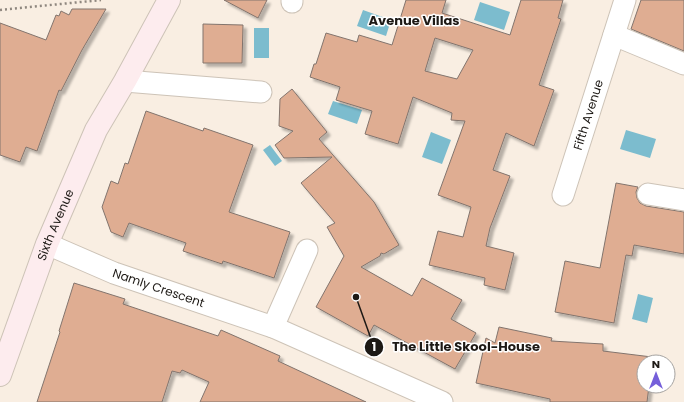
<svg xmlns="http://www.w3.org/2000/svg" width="684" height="402" viewBox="0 0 684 402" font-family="Poppins,sans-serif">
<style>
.water{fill:#7cbcce}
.building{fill:#dfad92;stroke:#82746d;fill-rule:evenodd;filter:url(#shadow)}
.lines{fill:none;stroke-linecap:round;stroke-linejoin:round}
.minor-casing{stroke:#cdc3b7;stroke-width:23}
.secondary-casing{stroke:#cdc3b7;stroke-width:24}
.path{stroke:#8f877f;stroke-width:2.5;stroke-dasharray:2 3;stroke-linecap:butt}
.minor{stroke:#fff;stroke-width:21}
.secondary{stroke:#fdecee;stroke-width:22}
.labels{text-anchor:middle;stroke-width:3;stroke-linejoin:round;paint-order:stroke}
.street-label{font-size:12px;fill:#1d1915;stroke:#fff}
.neighbourhood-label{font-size:13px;font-weight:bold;fill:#1d1915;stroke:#fff}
.leader{fill:none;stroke:#1d1915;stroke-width:1.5}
.callout-dot{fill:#1d1915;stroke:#fff;stroke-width:1.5}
.mark-label{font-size:12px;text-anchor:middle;font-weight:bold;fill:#fff}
.callout-label{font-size:13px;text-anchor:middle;font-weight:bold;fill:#1d1915;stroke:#fff;stroke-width:3;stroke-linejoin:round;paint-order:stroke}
</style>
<defs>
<filter id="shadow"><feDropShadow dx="3.5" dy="3.5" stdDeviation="1" flood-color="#0004"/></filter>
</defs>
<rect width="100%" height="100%" fill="#f9eee2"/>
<!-- water -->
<g class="water">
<polygon points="480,2 510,12 504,30 474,20"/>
<polygon points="363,10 391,20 386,36 357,26"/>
<rect x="254" y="28" width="15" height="30"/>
<polygon points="333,101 362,110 357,124 328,114"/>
<polygon points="626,130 656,139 650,158 620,149"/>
<polygon points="431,132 451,140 442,164 422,157"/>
<polygon points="270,145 282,161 275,166 263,150"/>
<polygon points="638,294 653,298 647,323 632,319"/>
</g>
<!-- building -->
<g class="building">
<polygon points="224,0 267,0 258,18"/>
<path d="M406 0H446L442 13 510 35 521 0H563L558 18 561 19 539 85 554 90 534 146 506 133 493 170 510 176 490 228 486 246 514 253 505 290 484 285 485 278 429 265 438 231 463 237 471 207 438 195 465 121 451 120 452 113 413 97 398 144 365 134 372 111 336 100 340 87 310 77 314 64H316L326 33 357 42 359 35 392 45ZM435 38 473 50 457 79 425 71Z"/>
<polygon points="641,0 684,0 684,51 631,29"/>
<polygon points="72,9 106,9 82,50 61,91 59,90 37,151 26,147 20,162 0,155 0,23 46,40 56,15 59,16 61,11 69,15"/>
<polygon points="203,24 243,25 242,63 203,63"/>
<polygon points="292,89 327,132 319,139 374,202 399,245 384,254 381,253 380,256 361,267 412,296 422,278 462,300 451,319 476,333 455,369 374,325 368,336 316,307 344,256 327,227 335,223 301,183 332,157 284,158 275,145 293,131 279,126 280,99"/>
<polygon points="146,111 203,131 204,128 253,145 229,212 290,232 274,278 223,261 222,264 183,251 186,243 129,223 123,237 111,232 102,207 111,181 118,184 125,163 128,164"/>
<polygon points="616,183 638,187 636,192 637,198 640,203 646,206 684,212 684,254 634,245 632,256 626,255 614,323 555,312 565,261 600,268"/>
<polygon points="74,283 125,299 123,304 218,336 221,330 280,356 278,361 366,402 200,402 209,382 182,370 180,373 172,371 162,402 37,402 60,332 59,331"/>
<polygon points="499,327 552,338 551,341 603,344 603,351 652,357 651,362 644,362 644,386 649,386 647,402 550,402 550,399 476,383 486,338 495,343"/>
</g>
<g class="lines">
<defs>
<g id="minor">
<polyline points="292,2 292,0"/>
<polyline points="614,35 684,64"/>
<polyline points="125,81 261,92"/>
<polyline points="648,194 684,200"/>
<path id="s1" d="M563 195 625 0"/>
<path id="s2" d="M47 244 114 273 273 327 442 402"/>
<polyline points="273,327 307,250"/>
</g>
<g id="secondary">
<path id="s3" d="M0 375 47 244 96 130 125 81 169 0"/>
</g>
</defs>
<!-- minor casing -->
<use href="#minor" class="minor-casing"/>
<!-- secondary casing -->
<use href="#secondary" class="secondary-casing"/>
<!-- path -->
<polyline class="path" points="0,10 101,0"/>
<!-- minor -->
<use href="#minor" class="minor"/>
<!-- secondary -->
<use href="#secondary" class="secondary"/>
</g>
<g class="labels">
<!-- street labels -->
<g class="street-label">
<text dy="4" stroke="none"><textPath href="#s1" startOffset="84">Fifth Avenue</textPath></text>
<text dy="4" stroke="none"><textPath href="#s3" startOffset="160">Sixth Avenue</textPath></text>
<text dy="4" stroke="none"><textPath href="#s2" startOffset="120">Namly Crescent</textPath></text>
</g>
<!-- neighbourhood labels -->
<g class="neighbourhood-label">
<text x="414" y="25">Avenue Villas</text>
</g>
</g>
<!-- callouts -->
<path class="leader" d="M356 297L374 347"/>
<g class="callout-dot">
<circle cx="356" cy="297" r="4"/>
<circle cx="374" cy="347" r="10"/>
</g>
<g class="mark-label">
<text x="374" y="351">1</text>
</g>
<g class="callout-label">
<text x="466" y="351">The Little Skool-House</text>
</g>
<!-- north arrow -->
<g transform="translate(656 374)"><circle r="19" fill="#ffffff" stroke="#a5a3a1"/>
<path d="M0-3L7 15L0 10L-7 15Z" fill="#755fda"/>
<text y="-6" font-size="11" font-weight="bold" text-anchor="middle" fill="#1d1915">N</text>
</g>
</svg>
